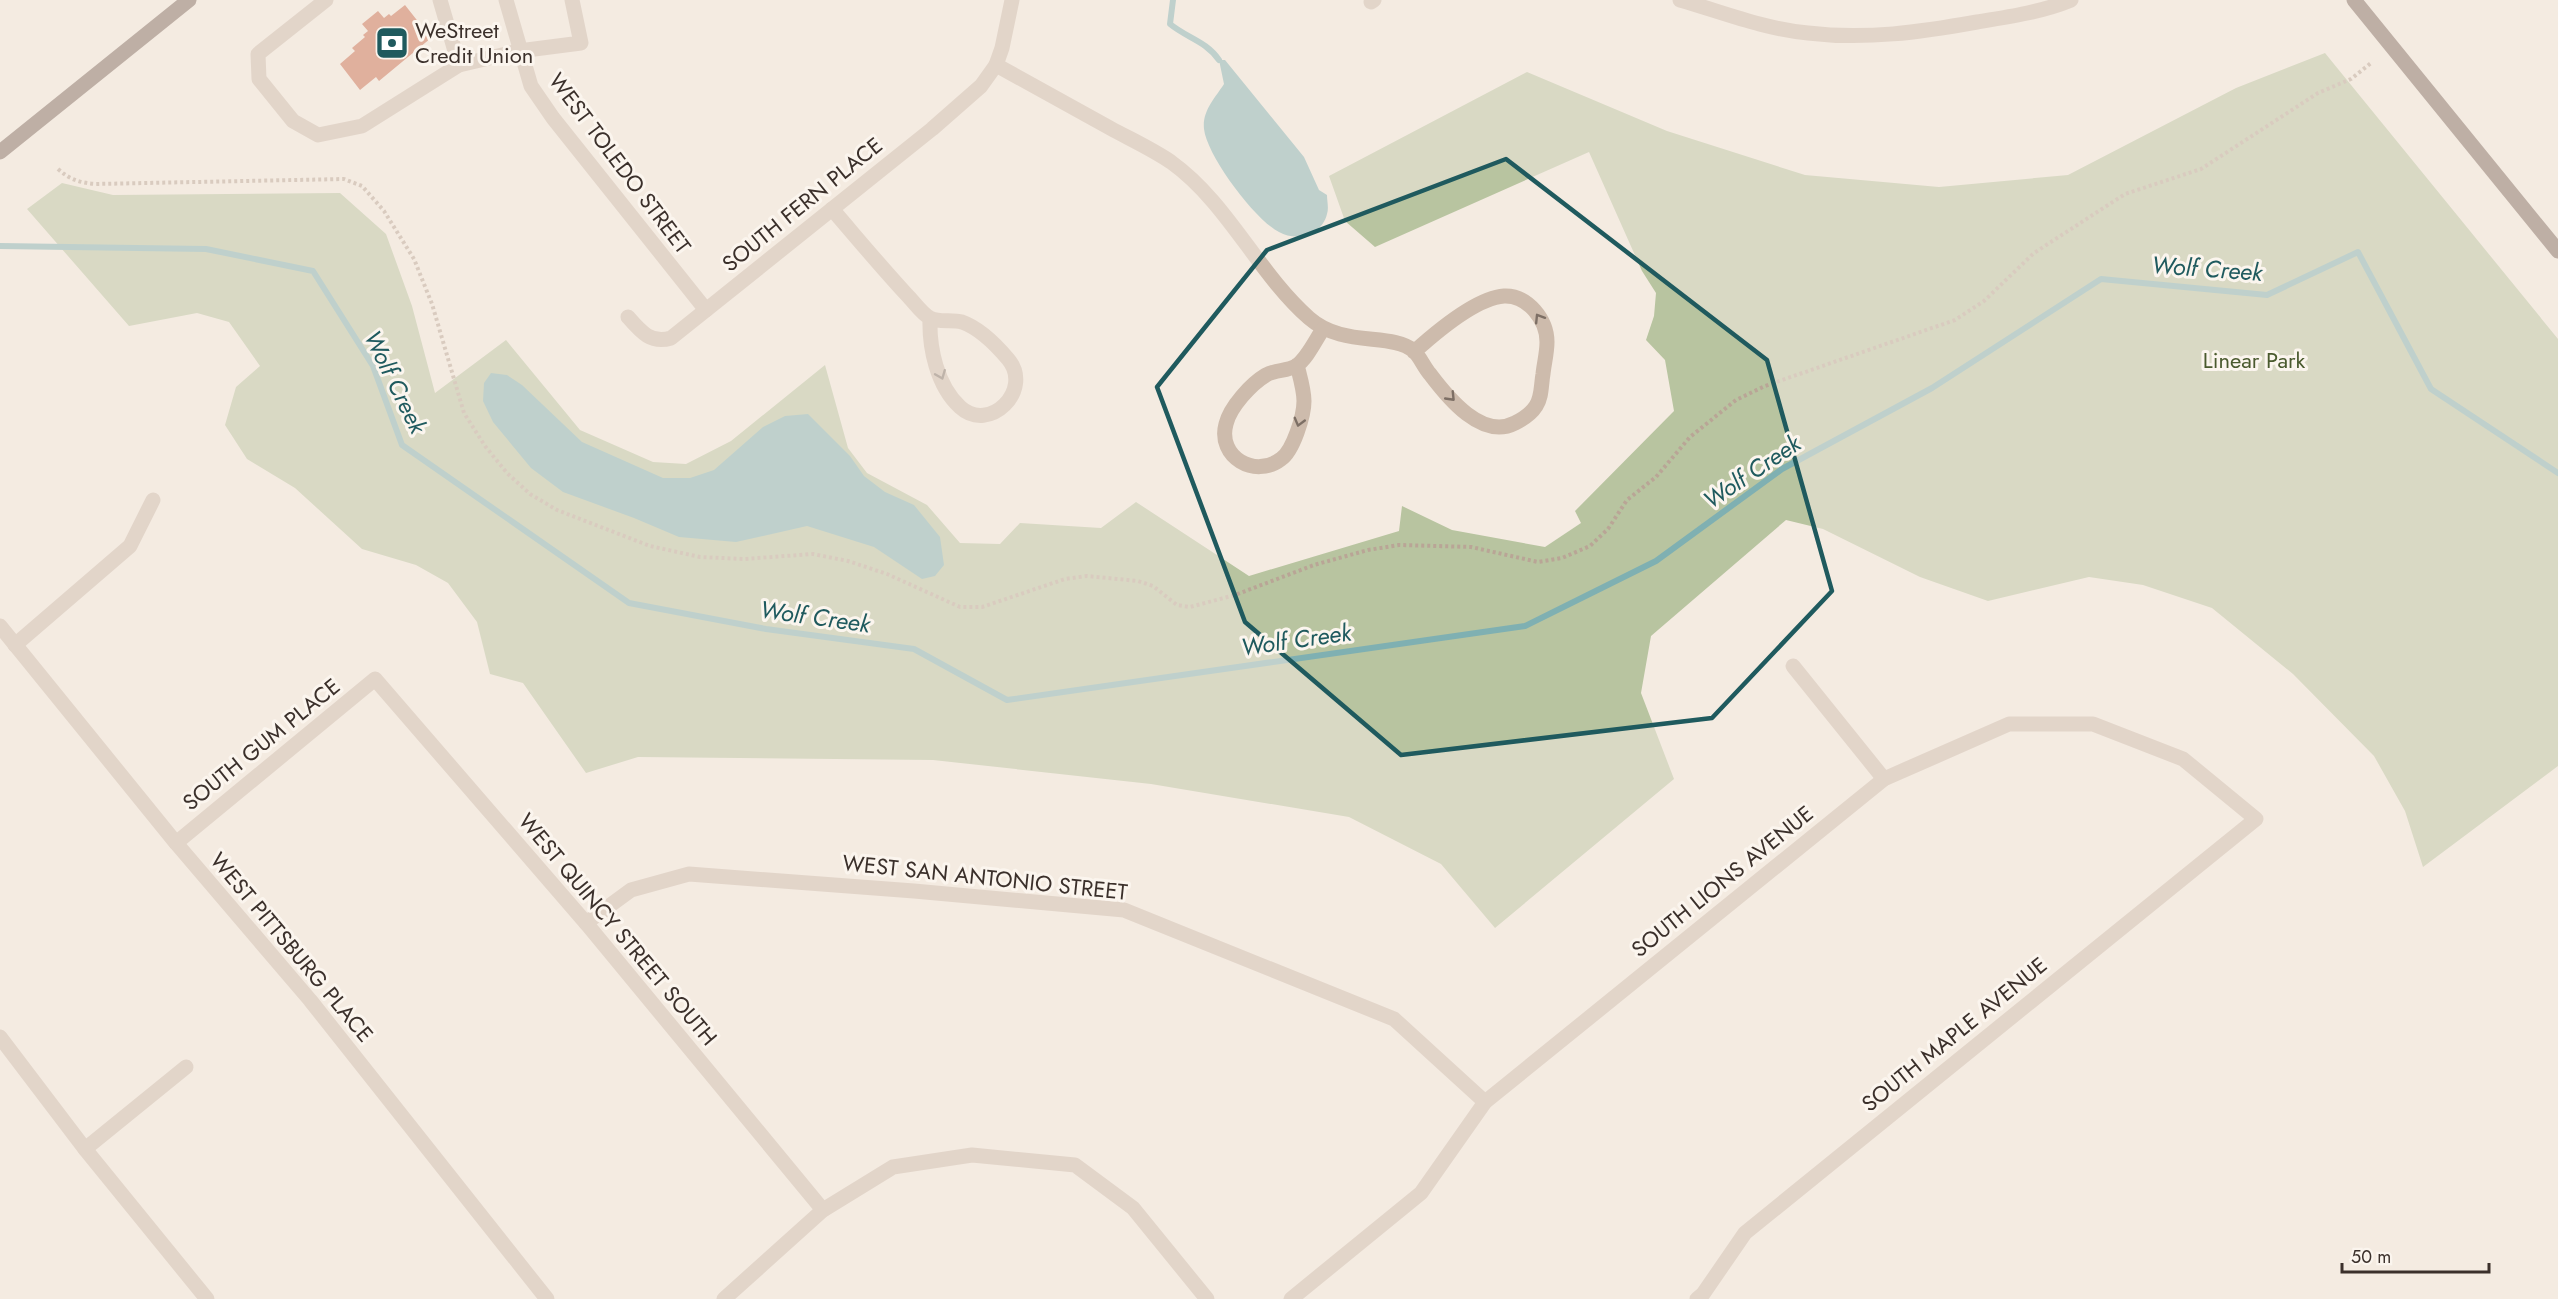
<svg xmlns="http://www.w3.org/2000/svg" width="2558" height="1299" viewBox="0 0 2558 1299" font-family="Jost,sans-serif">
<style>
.green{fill:#b8c4a0}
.water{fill:#7fb0b2}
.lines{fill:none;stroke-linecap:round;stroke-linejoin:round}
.stream{stroke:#7fb0b2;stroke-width:6}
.building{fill:#c8694b}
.path{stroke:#b9a596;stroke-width:4;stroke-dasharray:3 3;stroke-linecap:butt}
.minor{stroke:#cdbbac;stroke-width:15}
.major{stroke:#7d675c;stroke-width:15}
.oneway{stroke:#7d6f65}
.marked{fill:none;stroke:#1f5a5e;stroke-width:4.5;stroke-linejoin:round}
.labels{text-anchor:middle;stroke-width:6;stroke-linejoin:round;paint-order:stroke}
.poi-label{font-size:22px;fill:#3b302b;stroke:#fbf5ee;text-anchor:start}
.street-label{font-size:22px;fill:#3b302b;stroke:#fbf5ee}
.park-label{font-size:22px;fill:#4a5a2e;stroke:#fbf5ee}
.water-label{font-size:24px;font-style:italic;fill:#1f5a5e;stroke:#fbf5ee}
</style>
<rect width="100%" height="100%" fill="#f4ebe1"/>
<!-- green -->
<polygon class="green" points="2325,53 2558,339 2558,766 2423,867 2405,811 2374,756 2293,674 2212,608 2143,585 2089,577 1988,601 1920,577 1823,529 1786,520 1651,636 1641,693 1674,779 1495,928 1441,864 1349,817 1151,784 933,760 638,757 586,773 523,683 490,674 477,622 448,583 416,565 362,549 295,488 247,459 225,425 236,387 260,366 229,322 197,313 129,326 27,209 62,183 113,195 340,193 386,234 412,306 435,393 506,340 580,430 653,462 686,464 731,441 825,365 848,448 867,473 927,505 960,543 1000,544 1020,523 1101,528 1136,502 1249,576 1399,531 1402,506 1452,530 1545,547 1581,523 1575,511 1674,411 1665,360 1646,340 1654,316 1656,293 1642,271 1589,152 1375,247 1345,221 1329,176 1527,72 1667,131 1805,175 1939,187 2068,175 2236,88"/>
<!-- water -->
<g class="water">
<path d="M1219 60H1225L1304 157 1319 190 1327 195C1327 201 1329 208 1327 214 1322 235 1297 242 1279 232 1255 220 1207 156 1204 129 1202 111 1215 98 1224 84Z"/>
<polygon points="491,373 507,375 522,385 582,442 663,478 690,478 714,470 763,427 785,416 808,414 850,456 864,476 885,492 914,505 940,537 944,565 935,576 922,579 874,547 807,526 736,542 679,537 634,518 563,492 531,468 493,422 483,401 484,383"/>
</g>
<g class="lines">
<!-- stream -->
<g class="stream">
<path d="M1173 0 1170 24C1187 38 1206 41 1219 60"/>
<polyline points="0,246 206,249 313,271 373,366 402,445 629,603 766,629 914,649 1007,700 1525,626 1656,561 1782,469 1932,388 2101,279 2267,295 2358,252 2431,389 2558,473"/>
</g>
</g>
<!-- building -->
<polygon class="building" points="405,5 431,38 379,81 376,77 360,90 340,64 355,51 352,48 365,37 363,35 368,31 362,24 378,11 384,18 389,14 391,16"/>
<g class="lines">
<!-- path -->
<path class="path" d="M58 169C70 180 81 183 96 184L344 179 362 186 384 211 414 259 432 304 464 413 485 446 507 473 530 494 557 510 650 546 700 557 744 559 813 554 848 561 887 574 960 607H982L1065 579 1087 576 1138 581 1153 586 1177 605 1190 607 1235 595 1314 565 1368 550 1399 545 1471 547 1538 562 1562 558 1590 546 1608 529 1627 500 1656 477 1690 437 1736 400 1765 386 1955 320 1984 301 2034 253 2125 194 2201 169 2318 93 2351 79 2371 63"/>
<!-- minor -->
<g class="minor">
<polyline points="326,0 258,54 259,79 293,121 318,135 362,126 459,65"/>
<polyline points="440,0 459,65 519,51 581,43 572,0"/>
<polyline points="506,0 531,86 553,118 706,310"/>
<path d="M1680 0C1722 12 1764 29 1808 33 1866 40 1921 32 1977 22 2008 17 2042 12 2071 0"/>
<polyline points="1371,2 1374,0"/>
<path d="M996 65C1034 86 1072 107 1110 128 1130 139 1152 149 1171 162 1228 203 1257 272 1309 318 1343 348 1391 332 1414 351 1420 357 1424 367 1430 374 1448 398 1482 440 1515 423 1523 419 1531 414 1536 406 1542 397 1541 385 1543 374 1544 364 1547 353 1547 342 1547 320 1528 295 1504 296 1476 298 1435 333 1414 352"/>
<path d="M832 209C857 238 881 267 907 295 914 302 922 314 930 318 939 323 952 319 962 322 979 328 997 346 1008 359 1034 390 989 434 960 407 937 386 929 348 930 318"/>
<path d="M628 317C641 332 651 344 671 338L932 129 981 86 996 65 1002 48 1012 0"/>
<path d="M1297 365C1300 377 1304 390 1304 401 1304 416 1293 451 1281 459 1255 479 1217 457 1226 424 1230 407 1251 384 1266 375 1275 370 1287 371 1296 366 1307 359 1316 339 1323 329"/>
<polyline points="0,626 176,843 310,1000 547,1299"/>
<polyline points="15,645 130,546 153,500"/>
<polyline points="1793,666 1884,779"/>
<polyline points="176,843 375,679 586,923 823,1210"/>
<polyline points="586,923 631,890 689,874 914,891 1124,910 1394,1019 1485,1102"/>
<polyline points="0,1037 85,1149 207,1299"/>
<polyline points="85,1149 186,1067"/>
<polyline points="724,1299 823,1210 893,1167 972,1155 1075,1165 1133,1208 1207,1299"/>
<polyline points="1291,1299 1421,1193 1485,1102 1884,779 2009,724 2093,724 2183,759 2256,819 1745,1233 1703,1294 1697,1299"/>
</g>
<!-- major -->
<g class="major">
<polyline points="2354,0 2558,251"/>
<polyline points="0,152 189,0"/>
</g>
</g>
<!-- one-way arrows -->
<defs><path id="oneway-chevron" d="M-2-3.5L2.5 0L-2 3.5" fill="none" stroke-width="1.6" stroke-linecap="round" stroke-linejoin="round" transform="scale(1.5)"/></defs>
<g class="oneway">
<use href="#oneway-chevron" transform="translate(1539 318) rotate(-122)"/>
<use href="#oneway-chevron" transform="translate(941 375) rotate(68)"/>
<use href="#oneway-chevron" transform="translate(1451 397) rotate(46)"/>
<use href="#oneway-chevron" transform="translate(1299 422) rotate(105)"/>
</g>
<!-- marked area -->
<path d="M0 0H2558V1299H0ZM1506 159 1767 360 1832 591 1712 718 1401 755 1245 622 1157 387 1267 250Z" fill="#f4ebe1" fill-opacity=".55" fill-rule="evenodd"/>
<path class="marked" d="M1506 159 1767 360 1832 591 1712 718 1401 755 1245 622 1157 387 1267 250Z"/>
<!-- icons -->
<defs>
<symbol id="bank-square" viewBox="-11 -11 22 22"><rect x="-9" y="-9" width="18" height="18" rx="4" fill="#1f5a5e" stroke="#fbf5ee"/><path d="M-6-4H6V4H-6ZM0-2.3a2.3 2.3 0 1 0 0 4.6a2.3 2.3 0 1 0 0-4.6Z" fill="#fff"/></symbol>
</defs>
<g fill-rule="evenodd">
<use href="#bank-square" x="373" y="24" width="38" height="38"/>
</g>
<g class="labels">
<!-- poi labels -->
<g class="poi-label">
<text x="415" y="38">WeStreet<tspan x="415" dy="25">Credit Union</tspan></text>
</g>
<!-- street labels -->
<g class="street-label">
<text transform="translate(620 163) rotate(53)" y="8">WEST TOLEDO STREET</text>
<text transform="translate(802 204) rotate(-39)" y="8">SOUTH FERN PLACE</text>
<text transform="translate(261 744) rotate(-39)" y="8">SOUTH GUM PLACE</text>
<text transform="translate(985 877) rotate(6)" y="8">WEST SAN ANTONIO STREET</text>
<text transform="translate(1722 881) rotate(-39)" y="8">SOUTH LIONS AVENUE</text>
<text transform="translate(618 929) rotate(50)" y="8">WEST QUINCY STREET SOUTH</text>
<text transform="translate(292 947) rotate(50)" y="8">WEST PITTSBURG PLACE</text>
<text transform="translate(1954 1034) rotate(-39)" y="8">SOUTH MAPLE AVENUE</text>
</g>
<!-- park labels -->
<g class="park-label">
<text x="2254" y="368">Linear Park</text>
</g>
<!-- water labels -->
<g class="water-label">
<text transform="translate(2207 269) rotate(4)" y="8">Wolf Creek</text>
<text transform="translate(395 382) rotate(64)" y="8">Wolf Creek</text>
<text transform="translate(1752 472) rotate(-34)" y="8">Wolf Creek</text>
<text transform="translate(815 617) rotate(8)" y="8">Wolf Creek</text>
<text transform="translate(1296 640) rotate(-8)" y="8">Wolf Creek</text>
</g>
</g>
<!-- scale -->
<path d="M2342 1263v9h147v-9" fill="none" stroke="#3b302b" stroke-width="3"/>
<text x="2351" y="1263" font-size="18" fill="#3b302b" stroke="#fbf5ee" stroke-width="4.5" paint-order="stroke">50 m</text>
</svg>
